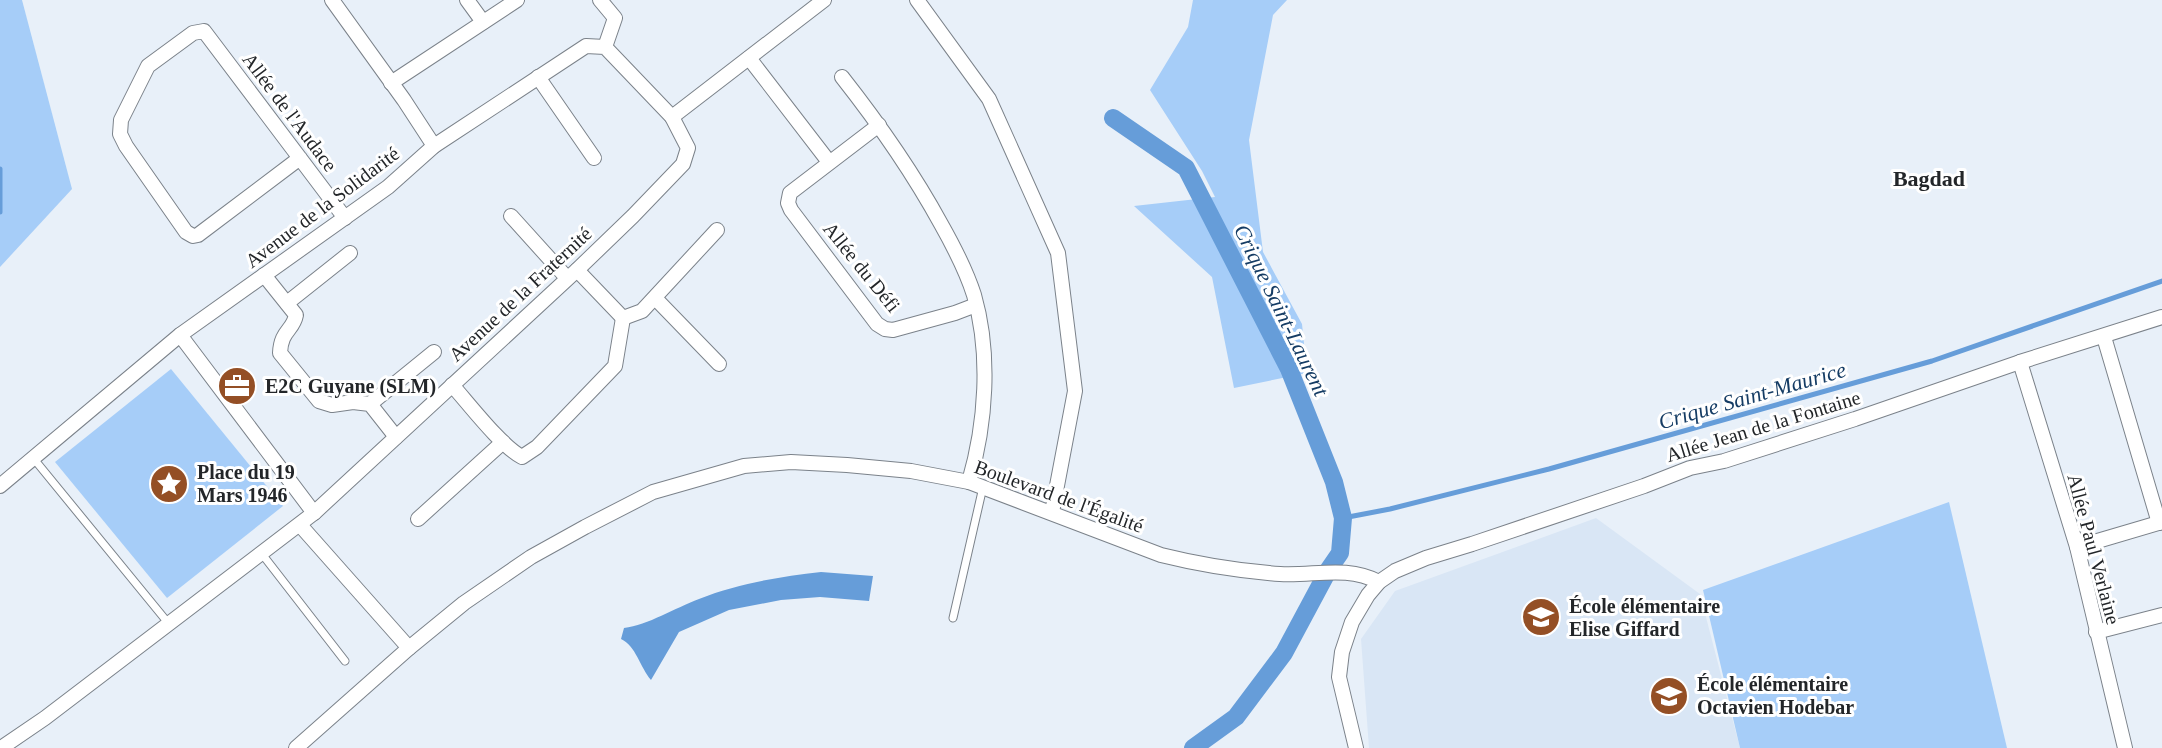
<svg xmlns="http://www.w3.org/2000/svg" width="2162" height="748" viewBox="0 0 2162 748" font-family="Georgia,serif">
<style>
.built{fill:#d9e6f5}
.green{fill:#a6cdf8}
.water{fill:#669dd9}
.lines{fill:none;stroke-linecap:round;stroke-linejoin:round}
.stream{stroke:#669dd9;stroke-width:5}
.canal{stroke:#669dd9;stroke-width:18}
.lane-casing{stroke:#7b828a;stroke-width:9}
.street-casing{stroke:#7b828a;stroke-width:16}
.lane{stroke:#fff;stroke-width:7}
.street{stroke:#fff;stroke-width:14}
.labels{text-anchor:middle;stroke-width:6;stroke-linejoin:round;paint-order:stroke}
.street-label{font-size:20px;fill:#232629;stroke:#fff}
.poi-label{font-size:20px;font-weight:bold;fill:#232629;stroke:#fff;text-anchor:start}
.neighbourhood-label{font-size:22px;font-weight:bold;fill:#232629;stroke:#fff}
.water-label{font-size:22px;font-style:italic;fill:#153c64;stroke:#fff}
</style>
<rect width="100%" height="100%" fill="#e8f0f9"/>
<!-- built -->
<polygon class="built" points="1596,518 1700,594 1740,748 1369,748 1361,639 1395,591"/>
<!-- green -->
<g class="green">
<polygon points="0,0 22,0 72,189 0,267"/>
<polygon points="1193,0 1287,0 1273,15 1249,140 1263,252 1302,324 1307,373 1234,388 1212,277 1134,206 1215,197 1202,171 1150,90 1188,27"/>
<polygon points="171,369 283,506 167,598 55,462"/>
<polygon points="1949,502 2007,748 1740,748 1703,590"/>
</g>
<!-- water -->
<path class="water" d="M821 572 873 576 869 601 820 597 781 600 729 610 679 632 651 680C640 667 636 646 621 639L624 628C648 625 675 608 699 599 739 583 779 577 821 572Z"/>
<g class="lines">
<!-- stream -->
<g class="stream">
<polyline points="0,169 0,212"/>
<polyline points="1343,518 1390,509 1549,469 1932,361 2162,281"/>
</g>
<!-- canal -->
<polyline class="canal" points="1113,118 1186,168 1289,369 1334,482 1343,518 1340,553 1329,569 1284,653 1236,717 1193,748"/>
<defs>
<g id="lane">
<polyline points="34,459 169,624"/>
<polyline points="262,554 345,661"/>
<polyline points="953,618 983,487"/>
</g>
<g id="street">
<polyline points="332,0 404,100 434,146"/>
<polyline points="467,0 483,22"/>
<polyline points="600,0 615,18 605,47"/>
<polyline points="917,0 989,99 1058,253 1075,391 1052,512"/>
<polyline points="749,58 829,162"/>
<polyline points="538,77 594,158"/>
<path d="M842 77C879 124 912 171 941 224 954 247 966 270 974 295 991 354 986 424 969 482"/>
<polyline points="391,83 517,0"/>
<polyline points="672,117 824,0"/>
<polyline points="879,125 790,193 788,203 791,210 877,324 885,329 893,330 955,313 976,305"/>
<polyline points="300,158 198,235 193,236 186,232 126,146 120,134 121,120 148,66 193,33 204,31 345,218"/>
<polyline points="511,216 567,278"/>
<polyline points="577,270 623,318 642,311 717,230"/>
<path d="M264 275 296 315C293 331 281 330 280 353L319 401 332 405 353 402 370 404 396 437"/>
<polyline points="655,298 719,364"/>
<polyline points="287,303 350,253"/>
<polyline points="180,335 314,513"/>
<polyline points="2104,337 2159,523"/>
<polyline points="2020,362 2077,547 2125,748"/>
<path d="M452 385C469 404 501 446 522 457L537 447 615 366 623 318"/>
<polyline points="370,404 434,352"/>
<polyline points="0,486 180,335 388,187 434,146 586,46 605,47 672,117 688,148 683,164 633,216 577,270 314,513 45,718 1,748"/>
<polyline points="418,519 503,442"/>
<path d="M300 525 409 648 464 603 531 557 585 527 653 492 744 466 791 462 847 465 911 471 969 482 1161 555C1201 565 1239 571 1280 574 1315 576 1346 565 1379 582"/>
<polyline points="2077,547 2162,522"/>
<polyline points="2096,632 2162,615"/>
<polyline points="296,748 409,648"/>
<polyline points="1356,748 1339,677 1342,652 1352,622 1368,595 1379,582 1395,571 1426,558 1472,544 1644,486 1690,468 1724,461 1855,419 2020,362 2162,317"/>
</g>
</defs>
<!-- lane casing -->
<use href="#lane" class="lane-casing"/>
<!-- street casing -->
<use href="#street" class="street-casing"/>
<!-- lane -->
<use href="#lane" class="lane"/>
<!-- street -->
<use href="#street" class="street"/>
</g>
<!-- icons -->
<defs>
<symbol id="office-disc" viewBox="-11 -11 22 22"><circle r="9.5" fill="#944f25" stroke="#fff"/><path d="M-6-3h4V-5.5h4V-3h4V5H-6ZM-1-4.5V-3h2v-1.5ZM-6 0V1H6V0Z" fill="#fff"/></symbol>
<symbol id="sight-disc" viewBox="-11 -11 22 22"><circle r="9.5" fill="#944f25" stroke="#fff"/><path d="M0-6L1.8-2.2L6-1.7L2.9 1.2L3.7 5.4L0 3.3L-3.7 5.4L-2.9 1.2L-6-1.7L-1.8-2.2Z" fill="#fff"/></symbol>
<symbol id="school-disc" viewBox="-11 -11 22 22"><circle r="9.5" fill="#944f25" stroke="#fff"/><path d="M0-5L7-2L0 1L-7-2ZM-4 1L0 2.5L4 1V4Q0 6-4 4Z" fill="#fff"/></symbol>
</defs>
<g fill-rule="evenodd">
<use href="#office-disc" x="215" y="364" width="44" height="44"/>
<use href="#sight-disc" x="147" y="462" width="44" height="44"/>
<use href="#school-disc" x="1519" y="595" width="44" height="44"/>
<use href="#school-disc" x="1647" y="674" width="44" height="44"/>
</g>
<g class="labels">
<!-- street labels -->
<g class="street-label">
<text transform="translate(290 112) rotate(53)" y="7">Allée de l'Audace</text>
<text transform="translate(322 207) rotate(-37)" y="7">Avenue de la Solidarité</text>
<text transform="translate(862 267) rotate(51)" y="7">Allée du Défi</text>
<text transform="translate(520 294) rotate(-43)" y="7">Avenue de la Fraternité</text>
<text transform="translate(1763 426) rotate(-17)" y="7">Allée Jean de la Fontaine</text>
<text transform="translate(1059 496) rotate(20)" y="7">Boulevard de l'Égalité</text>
<text transform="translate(2094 549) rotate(75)" y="7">Allée Paul Verlaine</text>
</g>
<!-- poi labels -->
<g class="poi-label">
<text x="265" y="393">E2C Guyane (SLM)</text>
<text x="197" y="479">Place du 19<tspan x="197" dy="23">Mars 1946</tspan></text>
<text x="1569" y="613">École élémentaire<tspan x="1569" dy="23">Elise Giffard</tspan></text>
<text x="1697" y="691">École élémentaire<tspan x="1697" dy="23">Octavien Hodebar</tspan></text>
</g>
<!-- neighbourhood labels -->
<g class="neighbourhood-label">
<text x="1929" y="186">Bagdad</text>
</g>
<!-- water labels -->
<g class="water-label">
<text transform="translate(1282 310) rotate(64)" y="8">Crique Saint-Laurent</text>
<text transform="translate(1752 395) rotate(-16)" y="8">Crique Saint-Maurice</text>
</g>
</g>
</svg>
